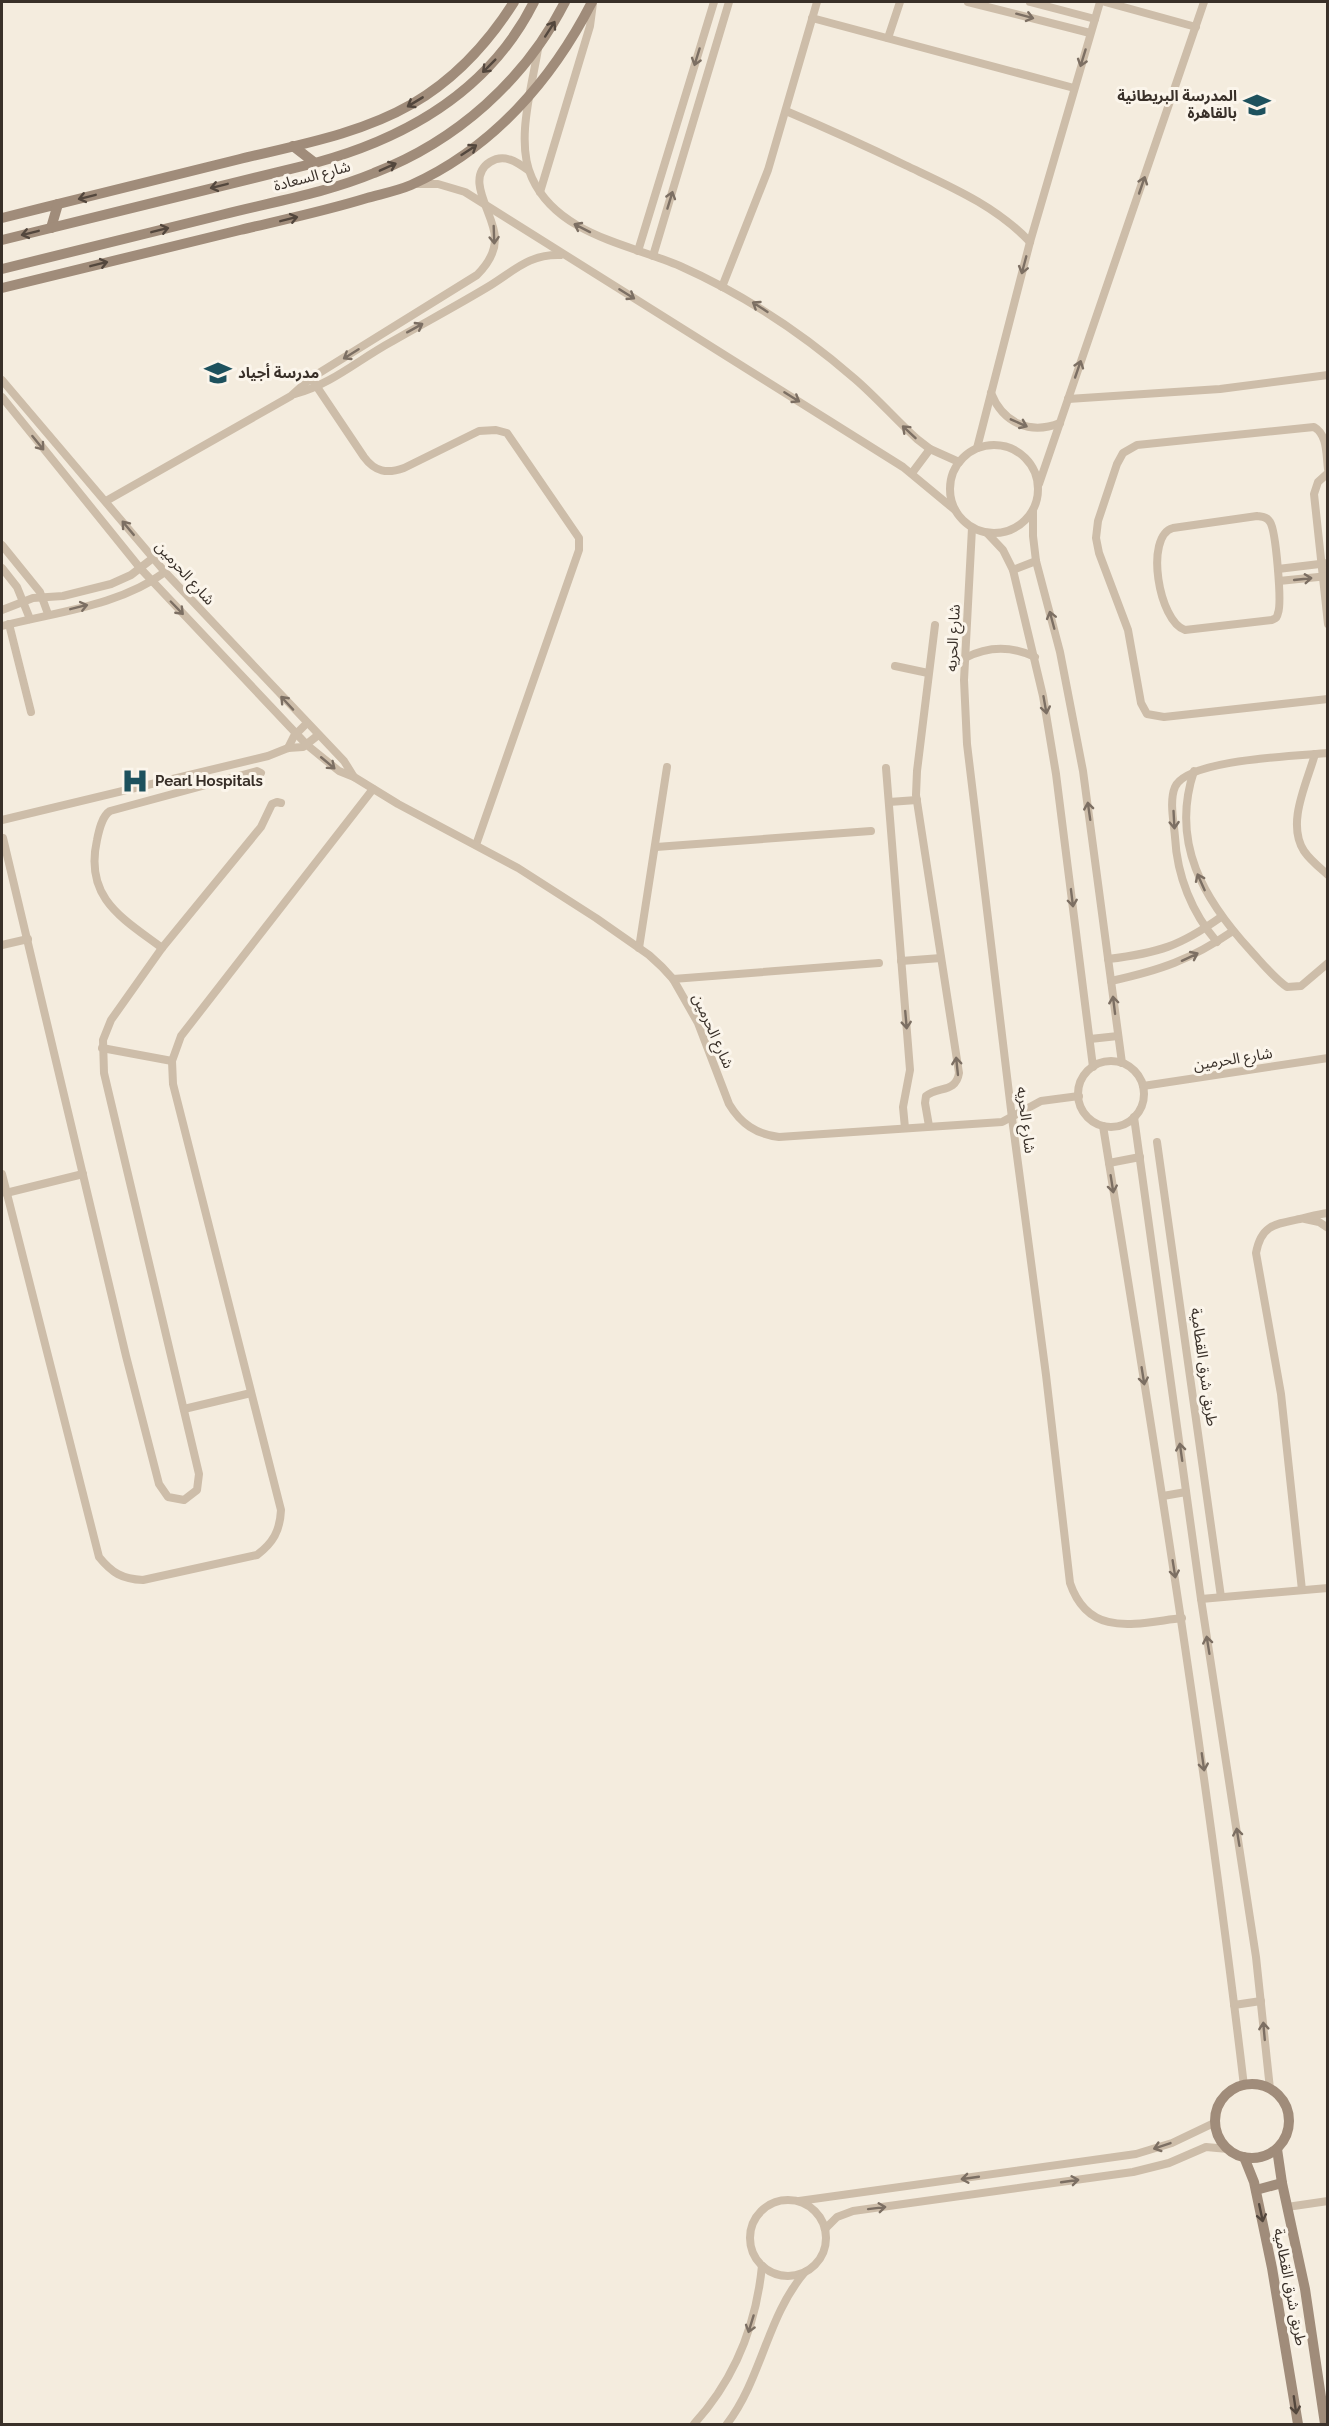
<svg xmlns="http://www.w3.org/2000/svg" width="1329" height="2426" viewBox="0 0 1329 2426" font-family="Raleway,'Noto Sans Arabic',sans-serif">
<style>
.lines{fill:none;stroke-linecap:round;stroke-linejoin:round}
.street{stroke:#cdbda9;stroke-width:8}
.secondary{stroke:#a08c7a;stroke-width:10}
.oneway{stroke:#7c6f63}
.oneway2{stroke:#53473d}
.labels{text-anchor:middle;stroke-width:6;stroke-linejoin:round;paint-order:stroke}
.poi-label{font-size:15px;font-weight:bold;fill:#393029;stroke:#fbf5eb;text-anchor:start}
.street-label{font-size:15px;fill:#393029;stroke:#fbf5eb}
</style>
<rect width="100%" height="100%" fill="#f4ecde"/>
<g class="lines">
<!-- street -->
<g class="street">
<polyline points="968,2 1090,33"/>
<polyline points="1030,2 1095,19"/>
<polyline points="1105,2 1196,27"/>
<polyline points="812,18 1074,88"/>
<polyline points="888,38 900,2"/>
<path d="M538 49C532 87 515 142 532 178 558 235 629 244 680 266 745 295 802 333 855 379 877 398 896 420 917 439L930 449 959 462"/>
<path d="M786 111C826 128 866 146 905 165 949 186 995 205 1030 242"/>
<polyline points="418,184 438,184 465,192 903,467 955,510"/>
<polyline points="540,192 590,26 593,3"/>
<polyline points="638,251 714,2"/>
<polyline points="653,256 729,2"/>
<polyline points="722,287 768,170 817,2"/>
<path d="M311 378 364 457C375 472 387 474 404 468L479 431 496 430 507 433 579 538V550L476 845"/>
<polyline points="2,380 165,572 344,761 354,777"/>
<path d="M991 393C1003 423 1030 435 1060 423"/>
<path d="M295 394C332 384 358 360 391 342 424 323 458 305 491 285 515 270 530 254 560 255"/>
<path d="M2 397 140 568 307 745 339 771 354 777 398 804 518 868 596 918 649 955 662 967 673 979 698 1023 729 1104C741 1124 756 1134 779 1137L1002 1122 1041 1101 1079 1096"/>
<polyline points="1068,399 1220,389 1328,375"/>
<circle cx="994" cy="489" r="44"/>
<polyline points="977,448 1030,242 1100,2"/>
<path d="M1328 469C1326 455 1328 435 1314 427L1137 445 1123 453 1117 464 1098 521 1096 538 1099 553 1128 630 1141 703 1147 714 1164 717 1328 699"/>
<polyline points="912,473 930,449"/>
<polyline points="1328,473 1318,482 1314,494 1328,624"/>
<polyline points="1039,484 1204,2"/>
<path d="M106 501 291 396 311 378 477 275C487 265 495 254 495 239 496 216 463 179 490 162 504 153 517 162 528 170"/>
<polyline points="1033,511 1033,536 1036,561 1060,652 1083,771 1122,1063"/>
<path d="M1257 516C1263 517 1267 517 1270 522 1276 531 1282 603 1278 613 1277 618 1276 618 1272 620L1185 630C1159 622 1144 536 1173 528Z"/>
<path d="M972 528 964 680 967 744 1012 1118 1046 1375 1070 1583C1089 1639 1137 1623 1182 1618"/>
<polyline points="987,533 1003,550 1013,570 1043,696 1056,774 1093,1067"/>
<polyline points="2,545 40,592 48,614"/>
<polyline points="2,568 17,587 30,619"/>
<polyline points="1278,569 1328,563"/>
<polyline points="1013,570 1036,561"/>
<polyline points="1279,581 1328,576"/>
<polyline points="2,610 33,598 63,596 111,584 131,575 153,558"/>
<polyline points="9,624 31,712"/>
<path d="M2 626C56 612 119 606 165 572"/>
<path d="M965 658C988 646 1012 646 1035 657"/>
<polyline points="895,666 928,673"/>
<polyline points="288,748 294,736 306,724"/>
<path d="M1315 754C1307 783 1286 823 1304 851 1310 860 1319 867 1328 875"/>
<polyline points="886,768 910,1070 903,1107 905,1128"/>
<path d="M1194 771C1170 843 1204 900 1251 951 1262 963 1274 978 1287 987L1301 986 1328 963"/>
<polyline points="889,802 917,800"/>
<polyline points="2,820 268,756 288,748 303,747 317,736"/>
<polyline points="3,838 126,1356 159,1484 168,1497 184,1500 197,1490 199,1474 104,1073 103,1040 111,1020 162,948 261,827 272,804 277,802 281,803"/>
<polyline points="656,847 871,831"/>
<path d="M1217 942C1192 913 1177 876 1175 837 1174 823 1169 801 1175 787 1187 759 1297 756 1328 753"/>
<polyline points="2,945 28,939"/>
<path d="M162 948C122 918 84 898 97 840 99 830 102 816 110 811L257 771 261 773"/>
<polyline points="639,948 667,767"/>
<path d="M1108 959C1159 953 1180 946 1221 917"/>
<polyline points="901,961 941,958"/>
<polyline points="673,979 879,963"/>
<path d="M1111 981C1161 970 1190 960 1233 931"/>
<polyline points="1090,1039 1118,1036"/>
<polyline points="102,1048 172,1061"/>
<circle cx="1111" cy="1094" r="33"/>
<polyline points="1143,1086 1328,1058"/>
<polyline points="1134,1117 1201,1599 1256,1957 1270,2089"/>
<path d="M929 1126 925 1103 926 1096C938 1086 956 1093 959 1073L916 795 917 771 935 625"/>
<path d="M1103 1126C1155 1445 1206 1764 1244 2086"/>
<polyline points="1157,1142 1221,1597"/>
<polyline points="1109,1163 1140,1157"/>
<path d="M2 1174 99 1557C112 1573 122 1579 143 1580L257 1555C273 1543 280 1531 281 1510L173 1084 172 1061 181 1036 373 789"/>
<polyline points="6,1193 83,1174"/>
<polyline points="1305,1219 1319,1222 1328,1228"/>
<polyline points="184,1409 251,1393"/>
<polyline points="1163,1496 1186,1492"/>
<path d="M1302 1590 1281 1394 1256 1253C1261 1225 1275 1224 1300 1219 1309 1217 1318 1214 1328 1213"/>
<polyline points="1201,1599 1328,1588"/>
<polyline points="1234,2005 1261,2001"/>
<circle cx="788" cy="2238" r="38"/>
<polyline points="799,2201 1136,2154 1172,2143 1216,2122"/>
<polyline points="1287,2207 1328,2201"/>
<polyline points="825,2229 837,2217 853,2211 1133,2172 1169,2163 1206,2147 1228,2149"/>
<path d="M694 2424C734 2380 756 2326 762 2266"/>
<path d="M727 2424C762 2378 767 2316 805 2272"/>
</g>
<!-- secondary -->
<g class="secondary">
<polyline points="293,146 315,163"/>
<path d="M2 218C81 198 160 179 240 159 298 145 360 134 412 104 455 79 488 43 514 2"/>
<polyline points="51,228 58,204"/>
<path d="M2 240 315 163C407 138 490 90 534 2"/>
<path d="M2 269C75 251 148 233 221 215 272 202 326 193 374 173 457 141 525 80 565 2"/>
<path d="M2 288C81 269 160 250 240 230 282 220 325 211 367 198 381 194 397 191 411 185 493 148 552 80 592 2"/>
<circle cx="1252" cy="2121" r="37"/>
<polyline points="1277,2149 1282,2183 1305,2289 1325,2424"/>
<polyline points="1244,2157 1254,2182 1272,2268 1298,2424"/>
<polyline points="1256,2190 1282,2183"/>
</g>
</g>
<!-- one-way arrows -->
<defs><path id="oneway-shaft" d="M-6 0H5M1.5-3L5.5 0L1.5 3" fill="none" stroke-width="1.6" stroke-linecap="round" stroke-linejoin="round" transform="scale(1.5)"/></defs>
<g class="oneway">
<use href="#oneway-shaft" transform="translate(1025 16) rotate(15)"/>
<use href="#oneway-shaft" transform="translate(697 57) rotate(107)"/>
<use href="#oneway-shaft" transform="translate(1083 58) rotate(107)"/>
<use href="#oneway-shaft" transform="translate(1142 185) rotate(-71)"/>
<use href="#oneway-shaft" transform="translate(670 200) rotate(-73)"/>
<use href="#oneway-shaft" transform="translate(582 228) rotate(-153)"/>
<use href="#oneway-shaft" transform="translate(494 235) rotate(88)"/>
<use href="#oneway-shaft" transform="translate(1024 265) rotate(105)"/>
<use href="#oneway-shaft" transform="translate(627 294) rotate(32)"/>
<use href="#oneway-shaft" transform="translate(760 307) rotate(-147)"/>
<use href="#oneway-shaft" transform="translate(415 328) rotate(-29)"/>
<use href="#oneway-shaft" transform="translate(351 354) rotate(148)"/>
<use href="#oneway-shaft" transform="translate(1078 369) rotate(-71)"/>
<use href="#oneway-shaft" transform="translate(792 397) rotate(32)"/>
<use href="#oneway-shaft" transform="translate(1019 423) rotate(24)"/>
<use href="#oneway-shaft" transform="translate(909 432) rotate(-137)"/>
<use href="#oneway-shaft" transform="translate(38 443) rotate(51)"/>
<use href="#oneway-shaft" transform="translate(128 528) rotate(-130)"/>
<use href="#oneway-shaft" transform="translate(1303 579) rotate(-6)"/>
<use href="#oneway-shaft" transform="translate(79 607) rotate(-14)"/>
<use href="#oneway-shaft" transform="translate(177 608) rotate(46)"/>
<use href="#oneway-shaft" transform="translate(1052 620) rotate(-105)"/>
<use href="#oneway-shaft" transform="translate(287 703) rotate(-133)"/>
<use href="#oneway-shaft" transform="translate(1045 705) rotate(80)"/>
<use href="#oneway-shaft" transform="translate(328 763) rotate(40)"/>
<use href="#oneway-shaft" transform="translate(1089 811) rotate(-98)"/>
<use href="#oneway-shaft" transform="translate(1174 820) rotate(87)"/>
<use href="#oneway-shaft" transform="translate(1201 882) rotate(-114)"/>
<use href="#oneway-shaft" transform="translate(1072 898) rotate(83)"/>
<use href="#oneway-shaft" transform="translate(1190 957) rotate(-25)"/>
<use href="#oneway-shaft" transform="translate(1114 1005) rotate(-97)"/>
<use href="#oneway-shaft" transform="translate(906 1020) rotate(85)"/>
<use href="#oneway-shaft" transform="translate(957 1066) rotate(-96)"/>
<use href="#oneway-shaft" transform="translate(1112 1184) rotate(81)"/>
<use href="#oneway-shaft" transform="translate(1143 1376) rotate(81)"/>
<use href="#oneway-shaft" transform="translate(1181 1452) rotate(-98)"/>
<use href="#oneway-shaft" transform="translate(1174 1569) rotate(81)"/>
<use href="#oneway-shaft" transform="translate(1208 1645) rotate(-99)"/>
<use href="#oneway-shaft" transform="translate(1203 1762) rotate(82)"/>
<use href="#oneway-shaft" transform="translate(1238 1837) rotate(-99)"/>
<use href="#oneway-shaft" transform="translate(1264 2031) rotate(-95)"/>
<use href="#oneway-shaft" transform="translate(1162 2146) rotate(161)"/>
<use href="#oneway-shaft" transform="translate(970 2178) rotate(172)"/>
<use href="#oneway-shaft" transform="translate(1070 2181) rotate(-8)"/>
<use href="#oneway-shaft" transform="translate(877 2208) rotate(-7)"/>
<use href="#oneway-shaft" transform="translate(751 2324) rotate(107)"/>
</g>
<g class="oneway2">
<use href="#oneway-shaft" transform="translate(550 29) rotate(-57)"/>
<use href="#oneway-shaft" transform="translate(489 66) rotate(135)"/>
<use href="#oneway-shaft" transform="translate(415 102) rotate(149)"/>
<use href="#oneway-shaft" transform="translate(469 150) rotate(-33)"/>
<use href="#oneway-shaft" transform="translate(388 167) rotate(-24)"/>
<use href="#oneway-shaft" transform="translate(219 186) rotate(166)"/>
<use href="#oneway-shaft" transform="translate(87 197) rotate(166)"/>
<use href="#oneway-shaft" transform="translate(289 219) rotate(-14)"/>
<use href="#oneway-shaft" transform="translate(160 230) rotate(-14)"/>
<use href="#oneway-shaft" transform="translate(30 233) rotate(166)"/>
<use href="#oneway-shaft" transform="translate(99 264) rotate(-14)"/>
<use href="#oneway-shaft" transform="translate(1261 2213) rotate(78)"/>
<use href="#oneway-shaft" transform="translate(1295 2405) rotate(82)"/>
</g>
<!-- icons -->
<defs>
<symbol id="school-bare" viewBox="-9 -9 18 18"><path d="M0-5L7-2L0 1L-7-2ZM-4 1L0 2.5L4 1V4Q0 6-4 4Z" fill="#1d515d" stroke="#fbf5eb" stroke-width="2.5" paint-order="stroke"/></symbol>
<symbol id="hospital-bare" viewBox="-9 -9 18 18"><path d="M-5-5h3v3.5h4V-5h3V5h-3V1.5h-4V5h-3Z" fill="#1d515d" stroke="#fbf5eb" stroke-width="2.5" paint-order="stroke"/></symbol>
</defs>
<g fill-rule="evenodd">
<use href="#school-bare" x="1238" y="86" width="38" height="38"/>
<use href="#school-bare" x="199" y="354" width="38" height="38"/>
<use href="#hospital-bare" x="116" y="762" width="38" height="38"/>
</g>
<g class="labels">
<!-- poi labels -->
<g class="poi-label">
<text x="1237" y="101" text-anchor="end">المدرسة البريطانية<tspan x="1237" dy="17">بالقاهرة</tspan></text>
<text x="238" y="378">مدرسة أجياد</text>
<text x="155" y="786">Pearl Hospitals</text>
</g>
<!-- street labels -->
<g class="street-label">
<text transform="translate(312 176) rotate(-15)" y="5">شارع السعادة</text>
<text transform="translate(185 573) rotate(48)" y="5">شارع الحرمين</text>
<text transform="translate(953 638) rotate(-87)" y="5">شارع الحريه</text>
<text transform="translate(713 1031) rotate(66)" y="5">شارع الحرمين</text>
<text transform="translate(1233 1059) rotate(-9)" y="5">شارع الحرمين</text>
<text transform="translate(1026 1120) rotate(83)" y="5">شارع الحريه</text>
<text transform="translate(1204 1367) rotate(82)" y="5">طريق شرق القطامية</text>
<text transform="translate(1290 2287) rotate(79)" y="5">طريق شرق القطامية</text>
</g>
</g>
<!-- border -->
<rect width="1329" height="2426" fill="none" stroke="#393029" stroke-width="6"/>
</svg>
